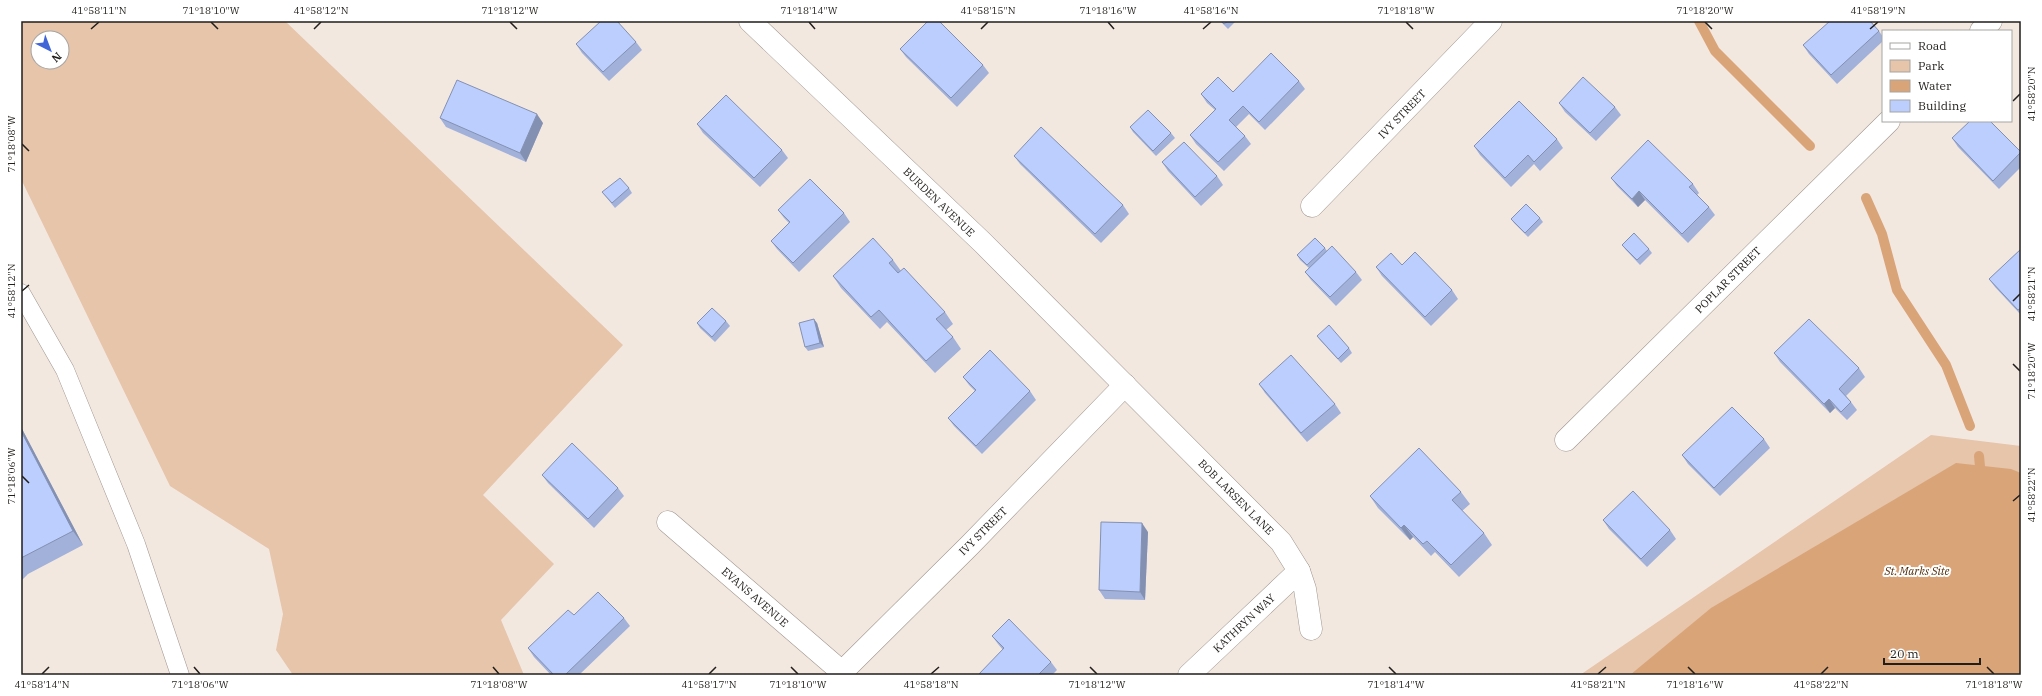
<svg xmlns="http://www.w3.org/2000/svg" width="2042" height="696" viewBox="0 0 2042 696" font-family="'IBM Plex Serif',serif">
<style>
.green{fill:#e6c5aa;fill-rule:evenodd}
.water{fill:#daa479}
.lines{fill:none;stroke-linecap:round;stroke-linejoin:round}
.stream{stroke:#daa479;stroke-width:10}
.service-casing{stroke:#9f958e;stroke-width:19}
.minor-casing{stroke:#9f958e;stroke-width:23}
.service{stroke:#fff;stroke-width:18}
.minor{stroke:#fff;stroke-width:22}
.wall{fill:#a1b1da}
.shaded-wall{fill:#8390b1}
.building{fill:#bbcefd;stroke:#8390b1}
.ticks{fill:none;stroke:#211e1b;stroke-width:1.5}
.labels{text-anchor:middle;stroke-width:4;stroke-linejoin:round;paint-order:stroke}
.street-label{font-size:11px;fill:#211e1b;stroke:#fff}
.park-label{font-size:11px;font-style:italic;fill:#4e2b07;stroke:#fff}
.neatline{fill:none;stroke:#211e1b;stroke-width:1.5}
.ticks-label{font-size:10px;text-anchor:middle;fill:#211e1b}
</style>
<rect width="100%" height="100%" fill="#f3e8e0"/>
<!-- green -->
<g class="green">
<path d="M21 21H285L623 345 483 495 554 564 501 620 524 675H293L276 650 283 614 269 549 170 486 21 179ZM38 38H62V62H38Z"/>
<polygon points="1931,435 2021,446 2021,675 1580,675"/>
</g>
<!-- water -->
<polygon class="water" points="1956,463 2011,469 2021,473 2021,675 1630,675 1711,608"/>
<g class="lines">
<!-- stream -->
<g class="stream">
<polyline points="1699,21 1715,51 1810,146"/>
<polyline points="1866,198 1882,234 1897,290 1946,365 1970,426"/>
<polyline points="1979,456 1981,477"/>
</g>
<defs>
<polyline id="service" points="21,293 65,370 136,544 180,675"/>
<g id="minor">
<polyline points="750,21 983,243 1281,542 1299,571 1305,589 1311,629"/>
<polyline points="1981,31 1991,21"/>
<polyline points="1312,206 1491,21"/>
<polyline points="1566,440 1889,121"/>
<polyline points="668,522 842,672"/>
<polyline points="839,675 970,545 1125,385"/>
<polyline points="1189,675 1299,571"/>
</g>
</defs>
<!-- service casing -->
<use href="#service" class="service-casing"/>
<!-- minor casing -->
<use href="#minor" class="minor-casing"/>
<!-- service -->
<use href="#service" class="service"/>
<!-- minor -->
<use href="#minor" class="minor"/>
</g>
<!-- wall -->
<g class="wall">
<polygon points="1220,21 1236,21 1228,29"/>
<polygon points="1879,31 1883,37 1883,41 1837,84 1809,54 1803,45"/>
<polygon points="636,42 642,50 609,81 582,53 576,44"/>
<polygon points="900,49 983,65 989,73 957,107 906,57"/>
<polygon points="1299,81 1305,89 1265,130 1249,114 1236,127 1245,136 1251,144 1224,171 1196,144 1190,135 1215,110 1207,103 1201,94 1233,92"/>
<polygon points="1559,103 1615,107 1621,115 1596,141 1565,112"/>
<polygon points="440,118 543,123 526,162 446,127"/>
<polygon points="697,124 782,150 788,158 760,187 703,133"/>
<polygon points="1130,127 1171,133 1175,138 1156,156 1133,132"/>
<polygon points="1952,138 2021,152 2021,167 1999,189 1958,147"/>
<polygon points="1557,139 1563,148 1540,171 1534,164 1511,187 1480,155 1474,146"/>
<polygon points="1014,156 1123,205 1129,214 1101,243 1020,164"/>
<polygon points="1162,162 1217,176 1223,185 1201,206 1168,171"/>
<polygon points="1611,178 1693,184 1699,193 1697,195 1709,207 1715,215 1688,243 1645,200 1638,207 1617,186"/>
<polygon points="629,188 632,193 615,208 602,192"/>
<polygon points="778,210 844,213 850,222 799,272 777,249 771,241 789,223 784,218"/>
<polygon points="1540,218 1543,222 1528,237 1514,223 1511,219"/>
<polygon points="1622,245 1649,249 1652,253 1640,265 1625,249"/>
<polygon points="1325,248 1327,251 1356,272 1362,280 1336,306 1311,280 1305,272 1309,268 1300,260 1297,255"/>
<polygon points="2021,249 2021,315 1995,287 1989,279"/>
<polygon points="893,260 901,271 945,312 953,324 946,330 953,337 961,349 935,373 887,322 880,329 841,288 833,276"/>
<polygon points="1402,265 1452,290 1458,299 1431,326 1382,276 1376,267"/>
<polygon points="726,321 730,326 715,342 700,328 697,323"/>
<polygon points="817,323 824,347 808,351 805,347"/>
<polygon points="1317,336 1349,348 1352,353 1341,363 1320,340"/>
<polygon points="1774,353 1859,368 1865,377 1846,396 1851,402 1857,410 1847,420 1835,408 1830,413 1780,362"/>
<polygon points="963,377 1030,391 1036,400 982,454 954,426 948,418 975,391 969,385"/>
<polygon points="1259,384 1335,404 1341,413 1307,442 1265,393"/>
<polygon points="21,427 83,545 28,574 21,581"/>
<polygon points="1764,439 1770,448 1720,496 1688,464 1682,455"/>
<polygon points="542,475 618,488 624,496 594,528 548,483"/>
<polygon points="1461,492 1470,504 1462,511 1484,533 1492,545 1459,577 1435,552 1431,556 1413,537 1410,540 1378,508 1370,496"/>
<polygon points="1603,520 1670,530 1676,539 1647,567 1609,529"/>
<polygon points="1148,532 1145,600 1105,599 1099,590"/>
<polygon points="574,615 624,618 630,626 579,675 551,675 534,657 528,648"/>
<polygon points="992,636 1051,662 1057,670 1052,675 978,675 1003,650 998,644"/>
</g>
<!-- shaded-wall -->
<g class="shaded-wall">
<polygon points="537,114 543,123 526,162 520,153"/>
<polygon points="1639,191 1645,200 1638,207 1632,199"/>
<polygon points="814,319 817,323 824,347 820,343"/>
<polygon points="1829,399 1835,408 1830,413 1824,404"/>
<polygon points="21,427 83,545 73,531 21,431"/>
<polygon points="1142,523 1148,532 1145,600 1140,592"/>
<polygon points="1404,525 1413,537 1410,540 1401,528"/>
</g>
<!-- building -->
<g class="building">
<polygon points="601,21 617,21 636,42 603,72 576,44"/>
<polygon points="928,21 939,21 983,65 951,98 900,49"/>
<polygon points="1221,21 1228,21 1224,24"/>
<polygon points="1830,21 1870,21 1879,31 1831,75 1803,45"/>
<polygon points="1271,53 1299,81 1259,122 1243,106 1229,120 1245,136 1218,162 1190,135 1216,109 1201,94 1218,77 1233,92"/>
<polygon points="1583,77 1615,107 1590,133 1559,103"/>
<polygon points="457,80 537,114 520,153 440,118"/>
<polygon points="726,95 782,150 754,178 697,124"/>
<polygon points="1519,101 1557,139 1534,162 1528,155 1505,178 1474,146"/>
<polygon points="1148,110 1171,133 1153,151 1130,127"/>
<polygon points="1970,121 1990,121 2021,152 1993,181 1952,138"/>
<polygon points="1041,127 1123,205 1095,234 1014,156"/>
<polygon points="1648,140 1693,184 1689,187 1709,207 1682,234 1639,191 1632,199 1611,178"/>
<polygon points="1184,142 1217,176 1195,197 1162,162"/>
<polygon points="620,178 629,188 612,203 602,192"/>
<polygon points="810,179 844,213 793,263 771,241 790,222 778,210"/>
<polygon points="1526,204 1540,218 1525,233 1511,219"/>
<polygon points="1634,233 1649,249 1637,260 1622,245"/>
<polygon points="873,238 893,260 889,263 898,273 904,268 945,312 936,319 953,337 926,361 879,310 871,317 833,276"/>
<polygon points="1315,238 1325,248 1307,265 1297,255"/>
<polygon points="1332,246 1356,272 1330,297 1305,272"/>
<polygon points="2021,249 2021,308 2018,310 1989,279"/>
<polygon points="1415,252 1452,290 1425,317 1376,267 1391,253 1402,265"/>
<polygon points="712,308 726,321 712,337 697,323"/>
<polygon points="814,319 820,343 805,347 799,323"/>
<polygon points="1809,319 1859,368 1839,389 1851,402 1841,412 1829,399 1824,404 1774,353"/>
<polygon points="1329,325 1349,348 1338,359 1317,336"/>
<polygon points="990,350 1030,391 976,446 948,418 976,390 963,377"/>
<polygon points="1291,355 1335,404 1301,433 1259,384"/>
<polygon points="1732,407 1764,439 1714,488 1682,455"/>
<polygon points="21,431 73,531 21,558"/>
<polygon points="572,443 618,488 588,519 542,475"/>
<polygon points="1419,448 1461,492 1452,500 1484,533 1451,565 1427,541 1423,544 1404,525 1401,528 1370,496"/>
<polygon points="1633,491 1670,530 1641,559 1603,520"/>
<polygon points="1101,522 1142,523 1140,592 1099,590"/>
<polygon points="598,592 624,618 565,675 554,675 528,648 568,610 574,615"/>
<polygon points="1009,619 1051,662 1038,675 978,675 1004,648 992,636"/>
</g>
<!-- ticks -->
<path class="ticks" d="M211 22 218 29M510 22 517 29M809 22 815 29M1108 22 1114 29M1406 22 1413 29M1705 22 1712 29M91 29 99 22M314 29 321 22M981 29 988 22M1203 29 1211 22M1870 29 1878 22M2013 101 2020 94M22 144 29 151M22 291 29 285M2013 301 2020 294M2013 364 2020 371M22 476 29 483M2013 501 2020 495M194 667 200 674M493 667 499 674M791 667 798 674M1090 667 1097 674M1389 667 1396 674M1688 667 1695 674M1987 667 1994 674M42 674 49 667M709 674 716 667M931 674 939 667M1598 674 1606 667M1821 674 1828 667"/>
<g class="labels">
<!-- street labels -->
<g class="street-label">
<text transform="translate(1402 114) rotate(-46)" y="4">IVY STREET</text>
<text transform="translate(939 202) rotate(44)" y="4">BURDEN AVENUE</text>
<text transform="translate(1728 280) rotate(-45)" y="4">POPLAR STREET</text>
<text transform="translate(1236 497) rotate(45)" y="4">BOB LARSEN LANE</text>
<text transform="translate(983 531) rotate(-45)" y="4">IVY STREET</text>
<text transform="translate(755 597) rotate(41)" y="4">EVANS AVENUE</text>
<text transform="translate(1244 623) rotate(-43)" y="4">KATHRYN WAY</text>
</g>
<!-- park labels -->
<g class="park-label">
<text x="1917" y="575">St. Marks Site</text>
</g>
</g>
<!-- border -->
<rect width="2042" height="696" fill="none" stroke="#ffffff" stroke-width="44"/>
<!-- legend -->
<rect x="1882" y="30" width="130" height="92" fill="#ffffff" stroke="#a6a5a4"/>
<rect x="1890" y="43" width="20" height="6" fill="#ffffff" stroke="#a6a5a4"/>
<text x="1918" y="50" font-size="12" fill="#211e1b">Road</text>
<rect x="1890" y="60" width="20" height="12" fill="#e6c5aa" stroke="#a6a5a4"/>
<text x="1918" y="70" font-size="12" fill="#211e1b">Park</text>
<rect x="1890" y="80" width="20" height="12" fill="#daa479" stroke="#a6a5a4"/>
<text x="1918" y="90" font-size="12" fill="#211e1b">Water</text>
<rect x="1890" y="100" width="20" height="12" fill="#bbcefd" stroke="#a6a5a4"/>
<text x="1918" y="110" font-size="12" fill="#211e1b">Building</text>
<!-- north arrow -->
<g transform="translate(50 50) rotate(138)"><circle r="19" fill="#ffffff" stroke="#a6a5a4"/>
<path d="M0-3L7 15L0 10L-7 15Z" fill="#4164d6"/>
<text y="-6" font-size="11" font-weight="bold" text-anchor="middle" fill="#211e1b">N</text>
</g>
<!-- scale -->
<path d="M1884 658v6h96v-6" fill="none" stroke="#211e1b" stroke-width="2"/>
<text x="1890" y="658" font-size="12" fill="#211e1b" stroke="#ffffff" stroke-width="3" paint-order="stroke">20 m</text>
<rect x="22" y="22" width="1998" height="652" class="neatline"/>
<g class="ticks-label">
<text x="99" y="14">41°58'11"N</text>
<text x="211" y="14">71°18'10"W</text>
<text x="321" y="14">41°58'12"N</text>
<text x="510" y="14">71°18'12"W</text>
<text x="809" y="14">71°18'14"W</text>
<text x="988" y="14">41°58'15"N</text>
<text x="1108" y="14">71°18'16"W</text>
<text x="1211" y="14">41°58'16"N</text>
<text x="1406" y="14">71°18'18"W</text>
<text x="1705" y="14">71°18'20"W</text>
<text x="1878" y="14">41°58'19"N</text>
<text transform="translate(2031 94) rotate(-90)" y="4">41°58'20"N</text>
<text transform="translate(11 144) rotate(-90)" y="4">71°18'08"W</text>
<text transform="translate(11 291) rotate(-90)" y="4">41°58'12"N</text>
<text transform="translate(2031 294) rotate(-90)" y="4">41°58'21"N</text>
<text transform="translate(2031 371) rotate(-90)" y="4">71°18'20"W</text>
<text transform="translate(11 476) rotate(-90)" y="4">71°18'06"W</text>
<text transform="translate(2031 495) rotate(-90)" y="4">41°58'22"N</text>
<text x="42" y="688">41°58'14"N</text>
<text x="200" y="688">71°18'06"W</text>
<text x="499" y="688">71°18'08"W</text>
<text x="709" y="688">41°58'17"N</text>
<text x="798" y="688">71°18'10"W</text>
<text x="931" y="688">41°58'18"N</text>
<text x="1097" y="688">71°18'12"W</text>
<text x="1396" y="688">71°18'14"W</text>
<text x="1598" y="688">41°58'21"N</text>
<text x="1695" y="688">71°18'16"W</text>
<text x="1821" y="688">41°58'22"N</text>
<text x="1994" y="688">71°18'18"W</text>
</g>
</svg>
